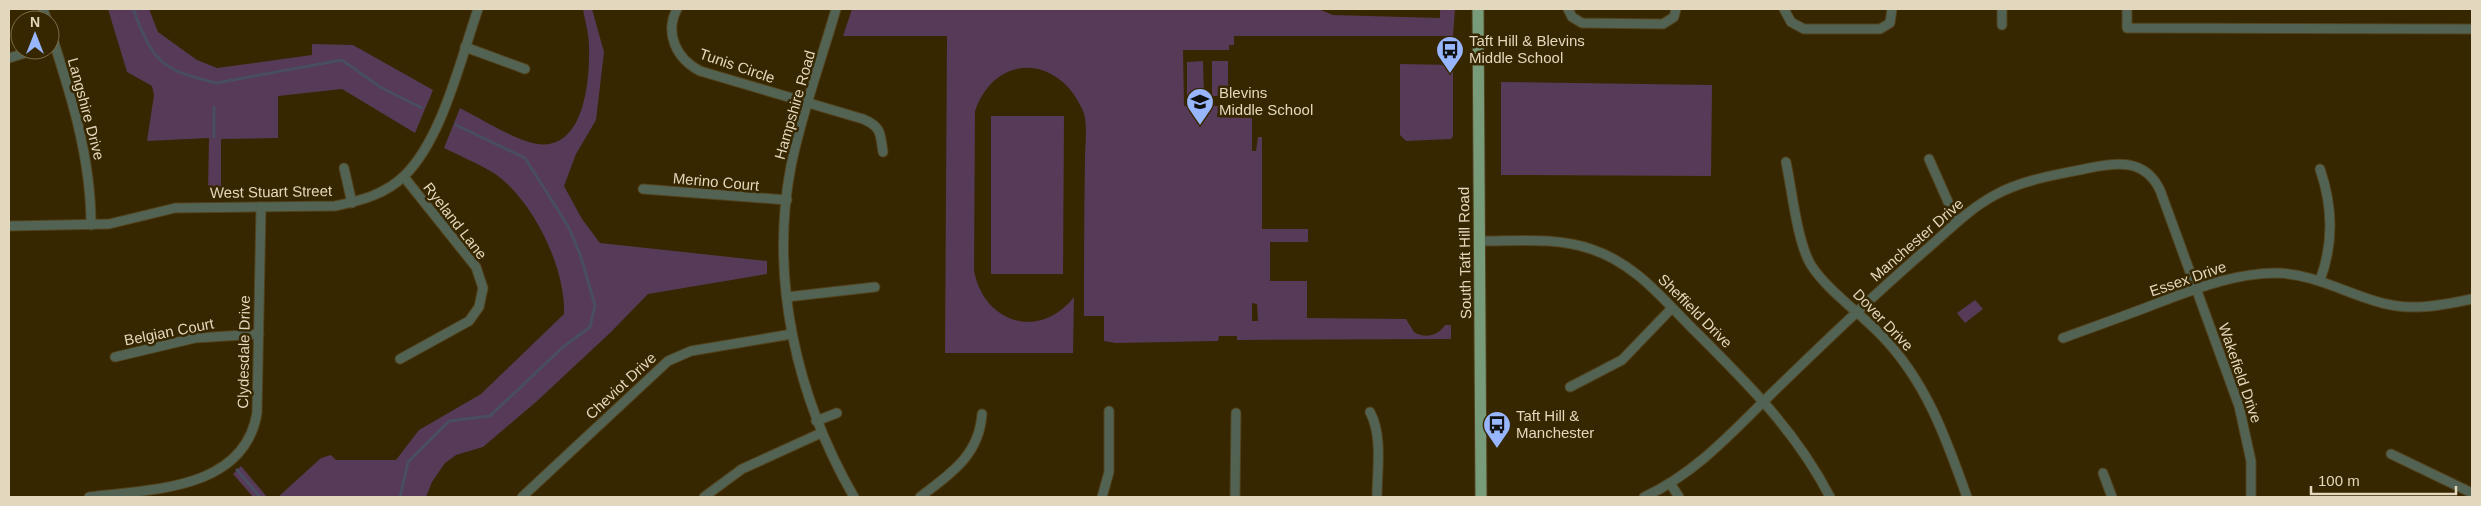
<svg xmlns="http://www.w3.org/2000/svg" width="2481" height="506" viewBox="0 0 2481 506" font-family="Helvetica,sans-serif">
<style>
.green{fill:#573a57;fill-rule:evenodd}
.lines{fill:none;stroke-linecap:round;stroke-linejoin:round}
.stream{stroke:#484d62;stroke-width:3}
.minor-casing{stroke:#52431e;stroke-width:11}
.major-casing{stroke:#52431e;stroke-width:13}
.minor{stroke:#526353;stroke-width:9}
.major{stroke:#789b7a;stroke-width:11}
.labels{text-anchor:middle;stroke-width:5;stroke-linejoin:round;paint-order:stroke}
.poi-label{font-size:15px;fill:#e3d7bd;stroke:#362700;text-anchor:start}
.street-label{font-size:15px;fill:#e3d7bd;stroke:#362700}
</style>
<rect width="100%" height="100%" fill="#362700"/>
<!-- green -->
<g class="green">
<polygon points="108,9 149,9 158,32 197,60 217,68 312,55 312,44 353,45 433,90 415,133 342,89 278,96 278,138 221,139 221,192 208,192 209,138 147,141 154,95 152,86 127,72"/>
<path d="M583 9H592L604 52 596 120 576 154 564 186 582 219 600 243 767 261V274L648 294 611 332 536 402 483 447 456 455 445 463 432 482 426 497H278L321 458 331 455 336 460H396L419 430 481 394 564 314C566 268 532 197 492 172 477 163 460 156 444 148L460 108C480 118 516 141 537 144 585 151 590 79 589 46 589 34 585 21 583 9Z"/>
<path d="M852 9H1318L1333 15 1440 18V9H1455L1453 36H1234V45H1229V50H1183L1184 106H1228V113H1217V117L1252 118V151H1256L1258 137H1262V229H1308V242H1270V281H1307V318L1406 319 1414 332C1425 339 1438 336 1445 325H1451V339L1237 340V336H1219L1218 341 1116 343 1104 341V316H1084C1084 264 1084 212 1085 160 1085 148 1088 121 1083 111 1059 55 996 52 975 111L974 270C983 323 1040 341 1074 297L1073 353H945L947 36H843ZM1252 303 1257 304 1258 321H1252Z"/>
<polygon points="1203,61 1204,96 1187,96 1187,62"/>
<rect x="1212" y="61" width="16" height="35"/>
<polygon points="1400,64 1453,65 1453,136 1451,139 1406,141 1400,135"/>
<polygon points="1501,82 1712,85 1711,176 1501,175"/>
<polygon points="991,116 1064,116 1063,274 991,274"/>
<polygon points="1975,300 1983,309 1965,323 1957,313"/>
<polygon points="241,466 267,497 253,497 233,474"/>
</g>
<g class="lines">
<!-- stream -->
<g class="stream">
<path d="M133 9C154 63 160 69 216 83L342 60 380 87 422 108"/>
<polyline points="214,137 214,107"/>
<polyline points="237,470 260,497"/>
<polyline points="400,497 408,462 449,421 490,416 563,347 590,327 595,305 580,254 568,226 525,158 456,125"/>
</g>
<defs>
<g id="minor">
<polyline points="43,9 47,20"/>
<path d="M677 9C664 34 677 59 700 71L863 119C882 127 880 134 883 152"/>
<path d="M836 9C821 61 802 112 791 166 769 280 797 398 854 497"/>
<polyline points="1568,9 1572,17 1582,23 1663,24 1674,17 1676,9"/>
<polyline points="1784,9 1791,22 1804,29 1880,29 1890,23 1892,9"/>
<polyline points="2002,9 2002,25"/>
<polyline points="2127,9 2127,28 2472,29"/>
<path d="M50 30C71 95 91 157 91 225"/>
<polyline points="465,47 525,69"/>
<polyline points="9,58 35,50"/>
<polyline points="1929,159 1957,222"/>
<path d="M1786 162C1792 190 1797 242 1811 265 1826 289 1861 314 1881 335 1926 381 1946 438 1967 497"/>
<polyline points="344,168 352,203"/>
<path d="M2320 169C2333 207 2334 243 2320 280"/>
<polyline points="643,189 787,200"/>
<path d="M9 226 109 224 175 208 335 206C360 201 386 194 404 176 442 140 461 58 478 9"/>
<path d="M1481 241C1517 241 1557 237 1591 249 1634 263 1661 297 1691 327 1745 381 1795 429 1830 497"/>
<polyline points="787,297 875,287"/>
<path d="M2063 338C2096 326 2130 314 2163 301 2200 287 2236 273 2277 273 2312 274 2342 291 2375 301 2408 312 2439 306 2472 299"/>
<polyline points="115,357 195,338 259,334"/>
<polyline points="400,359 469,321 479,307 483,288 476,267 404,177"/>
<polyline points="1570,387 1622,360 1672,308"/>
<path d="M1370 412C1383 436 1377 470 1377 497"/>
<polyline points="816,421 837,413"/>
<polyline points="2391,454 2472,493"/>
<polyline points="2103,473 2112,497"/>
<polyline points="1670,483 1679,497"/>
<path d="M89 497C150 489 244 491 257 413L261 207"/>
<polyline points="522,497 668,361 691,351 792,334"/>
<polyline points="704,497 742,469 821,433"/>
<path d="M920 497C950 474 979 456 982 414"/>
<polyline points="1102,497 1109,472 1109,411"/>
<polyline points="1235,497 1236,413"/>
<path d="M1644 497C1692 475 1727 438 1764 401 1815 351 1867 301 1921 254 1945 234 1967 210 1995 195 2024 179 2057 175 2089 168 2118 162 2145 159 2160 190L2239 406 2251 461V497"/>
</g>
<polyline id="major" points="1478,9 1481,497"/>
</defs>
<!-- minor casing -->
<use href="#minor" class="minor-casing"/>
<!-- major casing -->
<use href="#major" class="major-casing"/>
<!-- minor -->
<use href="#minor" class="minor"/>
<!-- major -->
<use href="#major" class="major"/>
</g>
<!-- icons -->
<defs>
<symbol id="bus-pin" viewBox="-11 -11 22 30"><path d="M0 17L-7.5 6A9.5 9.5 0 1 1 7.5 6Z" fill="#98b6fd" stroke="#362700"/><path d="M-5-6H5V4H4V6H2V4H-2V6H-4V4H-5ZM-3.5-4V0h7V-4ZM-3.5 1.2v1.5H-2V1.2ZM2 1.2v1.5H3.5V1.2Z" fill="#111"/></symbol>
<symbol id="school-pin" viewBox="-11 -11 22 30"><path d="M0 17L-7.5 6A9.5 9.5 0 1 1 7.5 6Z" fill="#98b6fd" stroke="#362700"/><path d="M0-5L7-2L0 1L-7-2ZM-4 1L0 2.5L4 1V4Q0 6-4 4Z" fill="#111"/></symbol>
</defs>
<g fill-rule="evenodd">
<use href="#bus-pin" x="1434" y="34" width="32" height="43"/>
<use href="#school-pin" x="1184" y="86" width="32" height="43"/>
<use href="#bus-pin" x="1481" y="409" width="32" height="43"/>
</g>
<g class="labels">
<!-- poi labels -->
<g class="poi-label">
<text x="1469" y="46">Taft Hill &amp; Blevins<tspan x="1469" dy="17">Middle School</tspan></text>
<text x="1219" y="98">Blevins<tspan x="1219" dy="17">Middle School</tspan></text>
<text x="1516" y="421">Taft Hill &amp;<tspan x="1516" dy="17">Manchester</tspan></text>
</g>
<!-- street labels -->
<g class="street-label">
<text transform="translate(737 66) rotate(19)" y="5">Tunis Circle</text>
<text transform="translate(795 105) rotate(-74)" y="5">Hampshire Road</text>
<text transform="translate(86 109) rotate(75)" y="5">Langshire Drive</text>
<text transform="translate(716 182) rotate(5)" y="5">Merino Court</text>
<text transform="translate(271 192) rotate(-1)" y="5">West Stuart Street</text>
<text transform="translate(455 221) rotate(52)" y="5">Ryeland Lane</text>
<text transform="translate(1917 240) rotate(-41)" y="5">Manchester Drive</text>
<text transform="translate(1465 253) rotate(-91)" y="5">South Taft Hill Road</text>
<text transform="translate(2188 279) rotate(-19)" y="5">Essex Drive</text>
<text transform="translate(1695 311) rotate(45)" y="5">Sheffield Drive</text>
<text transform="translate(1883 320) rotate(46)" y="5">Dover Drive</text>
<text transform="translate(169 332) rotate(-11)" y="5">Belgian Court</text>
<text transform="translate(244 352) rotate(-89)" y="5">Clydesdale Drive</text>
<text transform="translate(2240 373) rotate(71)" y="5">Wakefield Drive</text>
<text transform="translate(621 386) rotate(-43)" y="5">Cheviot Drive</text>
</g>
</g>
<!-- border -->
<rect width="2481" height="506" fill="none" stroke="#e3d7bd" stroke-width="20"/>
<!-- north arrow -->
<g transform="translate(35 35)"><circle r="24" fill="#362700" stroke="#7b6d4c"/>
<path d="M0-4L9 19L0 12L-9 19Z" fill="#98b6fd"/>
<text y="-8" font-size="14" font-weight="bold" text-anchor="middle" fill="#e3d7bd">N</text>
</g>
<!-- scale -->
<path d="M2311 486v8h145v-8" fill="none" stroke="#e3d7bd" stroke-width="2.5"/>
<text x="2318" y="486" font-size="15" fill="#e3d7bd" stroke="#362700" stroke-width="4" paint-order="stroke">100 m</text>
</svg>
